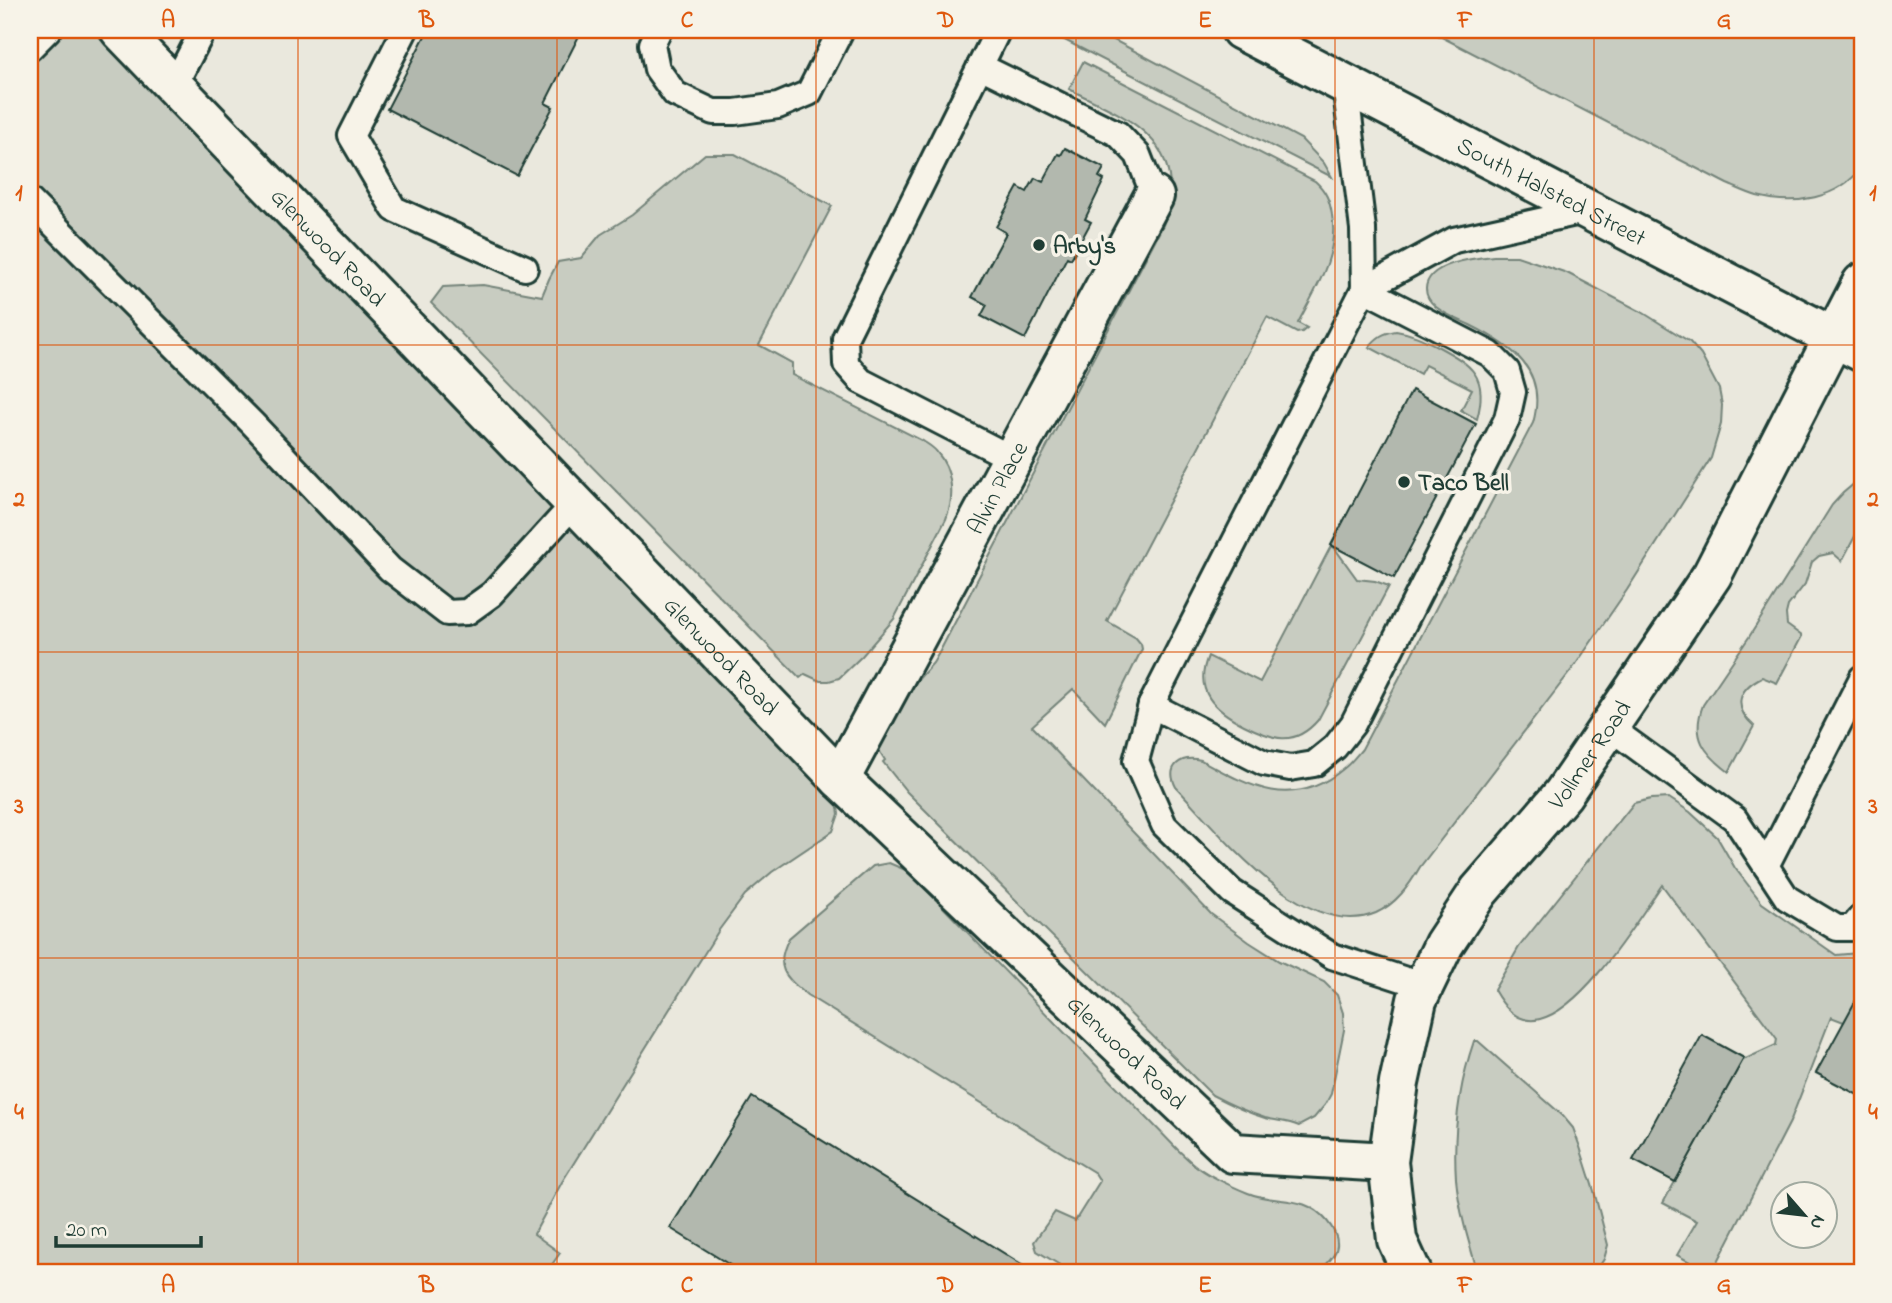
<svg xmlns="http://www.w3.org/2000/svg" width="1892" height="1303" viewBox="0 0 1892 1303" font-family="'Indie Flower',sans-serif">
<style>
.green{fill:#c8ccc1;stroke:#74847a;stroke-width:2}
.building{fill:#b2b8ae;stroke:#1f3d34;stroke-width:2}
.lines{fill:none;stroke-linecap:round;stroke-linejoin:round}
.service-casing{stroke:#1f3d34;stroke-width:30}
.minor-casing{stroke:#1f3d34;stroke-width:44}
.tertiary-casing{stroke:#1f3d34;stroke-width:44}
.secondary-casing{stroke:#1f3d34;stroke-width:44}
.primary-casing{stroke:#1f3d34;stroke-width:44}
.service{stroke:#f7f3e8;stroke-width:24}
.minor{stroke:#f7f3e8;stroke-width:38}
.tertiary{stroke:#f7f3e8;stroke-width:38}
.secondary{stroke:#f7f3e8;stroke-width:38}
.primary{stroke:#f7f3e8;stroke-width:38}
.grid{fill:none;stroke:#de580e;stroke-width:2;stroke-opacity:0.55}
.poi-dot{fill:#1f3d34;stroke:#f7f3e8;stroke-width:2.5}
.labels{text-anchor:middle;stroke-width:7;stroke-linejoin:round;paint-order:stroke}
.street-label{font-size:24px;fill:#1f3d34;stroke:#f7f3e8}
.poi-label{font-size:24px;font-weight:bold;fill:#1f3d34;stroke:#f7f3e8;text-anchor:start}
.neatline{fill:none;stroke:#de580e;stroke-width:2.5}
.grid-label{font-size:23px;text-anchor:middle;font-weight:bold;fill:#de580e}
</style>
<rect width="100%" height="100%" fill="#eae8dd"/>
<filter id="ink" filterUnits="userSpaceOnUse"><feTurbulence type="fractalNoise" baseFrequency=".0143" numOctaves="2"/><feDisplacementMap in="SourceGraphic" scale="14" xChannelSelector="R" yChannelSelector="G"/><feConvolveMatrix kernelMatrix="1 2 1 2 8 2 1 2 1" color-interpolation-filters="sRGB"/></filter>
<g filter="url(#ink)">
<!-- green -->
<g class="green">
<polygon points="30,30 93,30 837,800 839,814 833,831 772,872 745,895 719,930 562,1182 534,1234 560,1253 546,1273 30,1273"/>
<polygon points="1045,30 1095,30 1301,139 1324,163 1332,177"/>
<path d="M1428 30H1862V167C1838 199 1795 206 1757 196 1747 193 1737 188 1727 184Z"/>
<path d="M1083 62 1315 181C1326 191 1330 201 1332 215 1339 255 1316 288 1298 323L1307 328 1302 332 1297 333 1267 317 1107 621 1136 638 1141 644 1142 649 1105 723 1073 689 1032 726 1211 914 1249 942 1279 961 1324 982 1337 995 1343 1013 1344 1030 1331 1094 1325 1105 1314 1118 1299 1126C1288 1121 1277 1121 1265 1118 1246 1112 1229 1104 1212 1095L907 792 883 762 885 760 880 752 877 743 891 710 933 663 940 651 1163 225C1176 193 1172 156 1144 132 1123 113 1094 102 1069 89Z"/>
<path d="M705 154H735L832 206 759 345 792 363V375L923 441C927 444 933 447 936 451 953 470 955 497 946 519L894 619 862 656 839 678 829 681H820L805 674 800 678 431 303 443 287 483 285 542 296 549 279 558 262 581 258 600 235 632 215Z"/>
<path d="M1494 256H1517L1567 273 1642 312 1690 342 1701 355 1719 389 1722 405 1721 424 1711 458 1627 590 1576 664 1420 867C1409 886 1396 904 1376 913 1305 943 1218 831 1176 787 1165 766 1181 755 1201 760 1250 787 1293 811 1343 769 1350 764 1356 756 1362 749L1533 423C1548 370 1512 346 1470 325 1459 320 1446 315 1436 307 1430 302 1426 297 1426 289 1426 263 1475 258 1494 256Z"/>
<path d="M1396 331C1411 333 1423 339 1437 346 1472 365 1489 376 1477 419L1461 410 1472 389 1425 365 1420 374 1369 347C1377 337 1383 333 1396 331Z"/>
<path d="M1862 477V523L1842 561 1833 553 1819 556 1812 562 1805 584 1788 606 1786 614 1787 625 1802 636 1777 683 1762 677C1738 689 1732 707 1754 726L1729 772C1704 753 1691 737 1703 705L1749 637 1832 505 1843 493Z"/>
<path d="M1331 546 1336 550 1357 579 1375 581 1389 586 1318 720C1294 748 1272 739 1244 725 1215 710 1193 692 1208 656L1260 682Z"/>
<path d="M1669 798 1690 812 1717 837 1735 868 1762 903 1836 955 1858 953 1862 956V1029L1831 1017 1790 1122 1712 1273H1696L1699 1267 1677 1255 1697 1221 1663 1203 1743 1060 1776 1045 1777 1039 1662 885C1636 922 1584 1008 1540 1019 1518 1025 1503 1006 1494 990L1519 947 1634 803 1651 799Z"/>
<path d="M889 863 908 871 1178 1150C1185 1156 1191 1163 1199 1168 1213 1178 1231 1186 1248 1193 1277 1205 1304 1193 1327 1221 1332 1227 1338 1237 1337 1246 1336 1257 1325 1264 1320 1273H1073L1037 1251 1034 1242 1055 1212 1075 1221 1100 1181 1095 1173 807 995C784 976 774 967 789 938L873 866Z"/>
<path d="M1474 1041H1478L1562 1115 1573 1128 1580 1147 1594 1191 1608 1245 1604 1259 1595 1273H1478C1469 1243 1459 1211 1456 1179 1453 1132 1459 1085 1474 1041Z"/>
</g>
<!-- building -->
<g class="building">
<polygon points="428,30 582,30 545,103 553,107 517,176 387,109"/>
<polygon points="1065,148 1104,168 1099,177 1104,180 1085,219 1091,222 1071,259 1067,257 1025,339 981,316 987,305 972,297 1006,233 996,227 1018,187 1027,192 1035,178 1043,182 1058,154 1061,155"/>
<polygon points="1412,390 1476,424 1394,578 1331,545"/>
<polygon points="1862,989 1862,1097 1816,1073"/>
<polygon points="1702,1035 1744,1058 1675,1182 1633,1160"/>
<polygon points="752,1097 1036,1273 743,1273 670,1228"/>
</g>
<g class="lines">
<defs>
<g id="service">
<polyline points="405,30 351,136 394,209 525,268"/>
<polyline points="659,30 652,44 657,69 675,94 713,112 735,112 778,106 809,93 841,30"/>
<polyline points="998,30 845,338 846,364 861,381 1013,459"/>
<polyline points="30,48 48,30"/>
<polyline points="980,66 1118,134 1138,155 1154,196"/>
<polyline points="1345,84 1363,229 1364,289 1151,705 1136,761 1164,825 1232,892 1332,956 1424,986"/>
<polyline points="174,86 203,30"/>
<polyline points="30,201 253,424 390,569 447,613 467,612 492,594 574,504"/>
<polyline points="1364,289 1454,240 1589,210"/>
<polyline points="1151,705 1264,763 1290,768 1314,764 1335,747 1353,724 1507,419 1513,392 1507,371 1490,354 1364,289"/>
<polyline points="1609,727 1735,819 1787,898 1837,928 1852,928 1862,916"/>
<polyline points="1766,866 1862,678"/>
</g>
<g id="minor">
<path id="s1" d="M120 30 840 779 1233 1153 1388 1162"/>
<path id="s2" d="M840 779 1154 196"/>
</g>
<g id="tertiary">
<path id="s3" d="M1412 1273 1397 1240 1388 1162 1399 1083 1417 1000 1444 944 1479 891 1563 794 1712 575 1834 337"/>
</g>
<polyline id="secondary" points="1834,337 1862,283"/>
<g id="primary">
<path id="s4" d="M1241 30 1862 352"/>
</g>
</defs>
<!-- service casing -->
<use href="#service" class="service-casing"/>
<!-- minor casing -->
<use href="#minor" class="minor-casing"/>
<!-- tertiary casing -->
<use href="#tertiary" class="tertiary-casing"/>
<!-- secondary casing -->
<use href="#secondary" class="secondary-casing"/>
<!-- primary casing -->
<use href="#primary" class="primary-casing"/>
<!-- service -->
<use href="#service" class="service"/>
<!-- minor -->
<use href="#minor" class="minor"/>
<!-- tertiary -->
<use href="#tertiary" class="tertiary"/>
<!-- secondary -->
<use href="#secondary" class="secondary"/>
<!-- primary -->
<use href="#primary" class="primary"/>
</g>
</g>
<!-- grid -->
<path class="grid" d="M298 30V1273M557 30V1273M816 30V1273M1076 30V1273M1335 30V1273M1594 30V1273M30 345H1862M30 652H1862M30 958H1862"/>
<!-- markers -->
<g class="poi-dot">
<circle cx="1039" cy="245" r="7"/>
<circle cx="1404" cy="482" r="7"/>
</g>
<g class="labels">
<!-- street labels -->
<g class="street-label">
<text dy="8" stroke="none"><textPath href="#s4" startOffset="350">South Halsted Street</textPath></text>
<text dy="8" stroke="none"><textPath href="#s1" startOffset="301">Glenwood Road</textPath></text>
<text dy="8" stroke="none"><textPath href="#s2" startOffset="331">Alvin Place</textPath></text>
<text dy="8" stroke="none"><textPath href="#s1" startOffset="868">Glenwood Road</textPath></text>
<text dy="8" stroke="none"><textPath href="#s3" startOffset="581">Vollmer Road</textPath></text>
<text dy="8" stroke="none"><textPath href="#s1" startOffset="1435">Glenwood Road</textPath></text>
</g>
<!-- poi labels -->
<g class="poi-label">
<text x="1053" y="253">Arby's</text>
<text x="1418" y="490">Taco Bell</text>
</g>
</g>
<!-- margin -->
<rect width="1892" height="1303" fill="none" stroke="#f7f3e8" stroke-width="77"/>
<!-- north arrow -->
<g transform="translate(1804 1215) rotate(118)"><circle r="33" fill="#f7f3e8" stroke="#a1aaa0" stroke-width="2"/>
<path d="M0-5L12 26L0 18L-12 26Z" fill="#1f3d34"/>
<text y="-10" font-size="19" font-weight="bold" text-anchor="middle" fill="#1f3d34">N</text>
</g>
<!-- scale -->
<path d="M56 1236v10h145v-10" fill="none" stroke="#1f3d34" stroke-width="3.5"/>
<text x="66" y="1236" font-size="21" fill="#1f3d34" stroke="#f7f3e8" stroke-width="5" paint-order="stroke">20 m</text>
<rect x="38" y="38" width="1816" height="1226" class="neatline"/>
<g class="grid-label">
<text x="168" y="27">A</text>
<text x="427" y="27">B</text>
<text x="687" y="27">C</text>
<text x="946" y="27">D</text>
<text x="1205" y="27">E</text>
<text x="1465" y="27">F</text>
<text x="1724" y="27">G</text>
<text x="19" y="200">1</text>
<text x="1873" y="200">1</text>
<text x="19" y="506">2</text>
<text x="1873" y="506">2</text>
<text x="19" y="813">3</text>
<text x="1873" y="813">3</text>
<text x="19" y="1119">4</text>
<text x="1873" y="1119">4</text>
<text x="168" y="1292">A</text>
<text x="427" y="1292">B</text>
<text x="687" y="1292">C</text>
<text x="946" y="1292">D</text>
<text x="1205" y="1292">E</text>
<text x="1465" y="1292">F</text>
<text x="1724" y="1292">G</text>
</g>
</svg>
